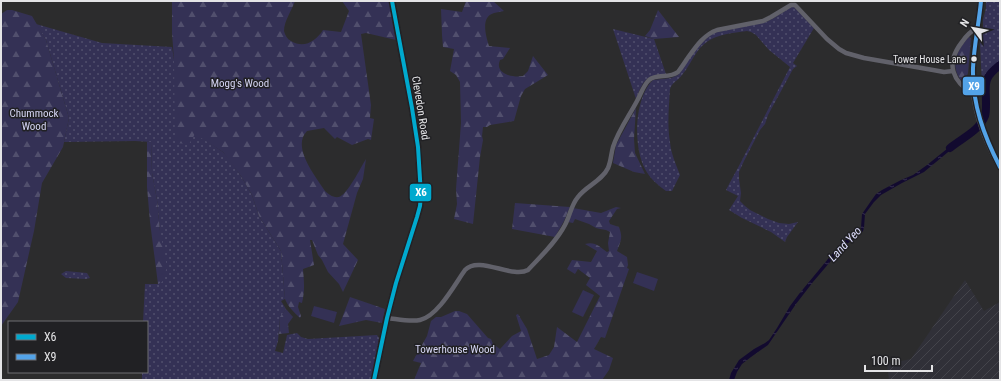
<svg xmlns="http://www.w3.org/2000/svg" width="1001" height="381" viewBox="0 0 1001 381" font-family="'Roboto Condensed',sans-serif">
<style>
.industrial{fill:url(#industrial-furrows)}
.grass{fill:url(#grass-dots)}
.forest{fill:url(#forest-firs)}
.green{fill:#343155}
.water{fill:url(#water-ripples)}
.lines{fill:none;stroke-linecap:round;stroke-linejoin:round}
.river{stroke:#120a2f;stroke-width:8}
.minor{stroke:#61616a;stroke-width:4.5}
.major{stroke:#62626c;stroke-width:6}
.bus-1-casing{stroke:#212124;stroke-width:7}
.bus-2-casing{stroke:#212124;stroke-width:7}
.bus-1{stroke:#00a9ce;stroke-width:4}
.bus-2{stroke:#53a3e8;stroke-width:4}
.bus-dot{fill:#e4e4e6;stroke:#212124;stroke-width:1.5}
.labels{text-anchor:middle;stroke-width:3;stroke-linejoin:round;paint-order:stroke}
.bus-label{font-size:10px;fill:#e4e4e6;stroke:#212124;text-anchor:end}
.park-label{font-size:11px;fill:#d5d5f3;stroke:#212124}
.street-label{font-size:11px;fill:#e4e4e6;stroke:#212124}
.water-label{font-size:12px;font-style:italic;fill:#dfdffe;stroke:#212124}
.line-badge{stroke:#212124;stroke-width:1.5}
.badge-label{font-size:11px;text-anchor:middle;font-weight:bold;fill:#fff}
</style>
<defs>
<pattern id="industrial-furrows" width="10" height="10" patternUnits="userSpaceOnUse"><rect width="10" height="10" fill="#303038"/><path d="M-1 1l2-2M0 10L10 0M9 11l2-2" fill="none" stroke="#44444b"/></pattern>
<pattern id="grass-dots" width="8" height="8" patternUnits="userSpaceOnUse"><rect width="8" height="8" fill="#343155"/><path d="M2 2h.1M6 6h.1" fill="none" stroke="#514f6d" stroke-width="1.8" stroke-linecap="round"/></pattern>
<pattern id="forest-firs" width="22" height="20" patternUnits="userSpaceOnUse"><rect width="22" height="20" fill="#343155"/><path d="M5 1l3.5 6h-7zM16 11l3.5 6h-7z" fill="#514f6d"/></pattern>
<pattern id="water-ripples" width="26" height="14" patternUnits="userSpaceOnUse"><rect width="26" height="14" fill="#120a2f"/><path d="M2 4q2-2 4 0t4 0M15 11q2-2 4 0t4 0" fill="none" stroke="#342e4d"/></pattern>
</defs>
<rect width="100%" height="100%" fill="#2c2c2d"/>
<!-- industrial -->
<polygon class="industrial" points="965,280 984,311 1000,302 1000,380 889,380 887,364 911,359"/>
<!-- grass -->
<g class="grass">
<polygon points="986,1 1000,1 1000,66 987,78 982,85 980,45 983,29 983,20 986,8"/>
<path d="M793 6 814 28 793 63 797 66 793 69 768 115 765 124 760 130 744 161 739 172V179L741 193 740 201 745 206 750 210 768 219 779 223 789 224 798 222 787 237 785 242 771 232 742 218 729 210 738 196 726 190C731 180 737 170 742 160 758 129 774 98 790 67L769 50 756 35 751 32 747 31C727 34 710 34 697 52 692 59 688 68 682 75 678 81 673 81 670 89 669 106 667 125 670 142 671 154 676 164 680 175L672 191H666C658 185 650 179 645 169 633 147 634 98 653 80L671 78 678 75 698 46 713 33 766 22 774 18Z"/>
<polygon points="36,24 102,43 172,47 174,60 195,133 223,152 229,159 241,176 252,195 259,216 281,251 285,299 281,301 286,309 280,318 278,341 275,351 283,353 287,335 297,333 301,337 308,339 377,335 379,338 371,380 142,380 142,372 147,372 147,322 143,322 145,284 158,284 160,231 157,200 152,173 151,142 135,141 64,142 69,118 46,40"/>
<path d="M613 29 654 39 666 74C661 75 654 75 650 77 642 81 639 92 636 99Z"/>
<polygon points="66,271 87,273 90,278 86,279 66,278 61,274"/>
</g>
<!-- forest -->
<g class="forest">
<path d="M172 1H295C292 10 284 21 284 31 285 35 287 39 291 41 304 49 316 41 323 30L341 32 349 11 342 1H389L396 40 366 33 361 34 371 105 370 118 374 119 371 140 368 139 352 145 337 137 335 139 324 128 307 131C291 147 316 177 325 191 328 194 333 198 339 197 347 195 361 167 366 159L363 179 357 193 343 244 358 260 343 292 339 284 328 272 322 260 318 255 312 240H310L314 265 303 269C304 281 305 291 302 303L299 302 298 307 301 316 300 318C294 312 288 307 285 299L281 251 259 216 252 195 241 176 223 152 195 134 189 144 175 143 174 60 172 33Z"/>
<path d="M466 1H493L504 11C501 12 497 12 494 13 480 17 486 36 489 46L510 48 503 59 500 60C494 74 513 78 523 76L528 71 533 56 548 75 525 89 521 96 514 121 490 125 487 127H483L482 136 483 140 480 157 473 224 454 219 457 204 456 189 461 123 460 82 456 75 450 71 454 49 443 47 442 35 441 9 462 12Z"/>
<polygon points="7,10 12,10 32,16 46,40 69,118 63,147 42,183 34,231 18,302 1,326 1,14"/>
<polygon points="658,10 679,37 654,39 645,36 650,30"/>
<path d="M969 37 971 38 968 73 964 84C949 68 955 52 969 37Z"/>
<polygon points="636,108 634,139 635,153 645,174 634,172 613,163 616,145"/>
<polygon points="147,142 151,142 152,173 157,200 160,231 167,267 162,282 158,284 150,222 147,187"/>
<polygon points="515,203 570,207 564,221 555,237 512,229"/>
<path d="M616 207 621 208 617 209 609 221 610 224 619 227C623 238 621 240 617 251L627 257 628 265 627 268 629 269 605 338 601 337 594 349 613 358 609 370 602 380H414L421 363 413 361 427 336 431 321 436 317H441L455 311H459L467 314 488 338 491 339 493 344 500 349 512 336 521 331 516 315 518 314 527 329 537 359 549 355 554 347 557 327 577 342 600 296 586 285 590 278 578 269 575 274 567 269 572 260 591 262 597 251 585 244C595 241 600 247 607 252L609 251 608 243 610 232 606 230 600 229 596 228 589 224 575 219 573 223 568 222 573 208 601 213Z"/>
<polygon points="350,297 385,309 382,323 366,320 339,326"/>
<polygon points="286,309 293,317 288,324 289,333 279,334 280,317"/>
</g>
<!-- green -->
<g class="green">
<polygon points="637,272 658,279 654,291 633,283"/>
<polygon points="583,290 594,295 583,317 572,312"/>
<polygon points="314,306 337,312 334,323 311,316"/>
</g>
<!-- water -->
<polygon class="water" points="958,140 959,143 924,172 902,183 881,195 874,202 865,214 864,228 863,231 859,236 848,243 842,248 813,282 796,304 768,345 751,357 742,364 737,372 734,380 729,380 731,373 739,360 754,349 765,343 769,340 777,328 790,306 799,294 842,242 857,233 861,227 862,214 871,201 876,194 882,190 901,180 913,175 927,165"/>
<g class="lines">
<!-- river -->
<path class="river" d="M950 148C962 138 979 131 985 116 986 113 986 108 986 104 986 83 982 79 1000 65"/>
<!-- minor -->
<g class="minor">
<path d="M974 95C952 81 945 64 962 42 966 36 971 31 978 27"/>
<path d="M387 318C397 319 410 322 420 320 438 316 455 284 465 270 479 255 512 279 528 270 541 256 556 242 565 225 570 216 571 205 578 197 586 186 602 181 608 168 611 161 611 154 613 147 618 131 629 116 637 101 641 94 643 86 649 80 657 73 669 79 678 72 681 68 684 64 687 59 695 48 703 35 717 30L763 21 771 17 791 5H795L827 39 839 49 846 53 864 58 933 70 944 72 953 71"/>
</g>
<!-- major -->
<g class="major">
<path d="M981 1C979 23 974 46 973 68 971 104 983 136 1000 167"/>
<polyline points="374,380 387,318 396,283 417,217 420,206 421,195 418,147 412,108 392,1"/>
</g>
<defs>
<polyline id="bus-1" points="374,380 387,318 396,283 417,217 420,206 421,195 418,147 412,108 392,1"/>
<path id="bus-2" d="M981 1C979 23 974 45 973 68 972 104 984 136 1000 167"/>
</defs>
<!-- bus-1 casing -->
<use href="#bus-1" class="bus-1-casing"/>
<!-- bus-2 casing -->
<use href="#bus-2" class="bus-2-casing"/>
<!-- bus-1 -->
<use href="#bus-1" class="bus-1"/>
<!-- bus-2 -->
<use href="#bus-2" class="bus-2"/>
</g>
<!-- markers -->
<circle class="bus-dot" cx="974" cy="59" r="3.5"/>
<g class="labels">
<!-- bus labels -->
<g class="bus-label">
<text x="966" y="63">Tower House Lane</text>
</g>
<!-- park labels -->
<g class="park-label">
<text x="240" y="87">Mogg's Wood</text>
<text x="34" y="117">Chummock<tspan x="34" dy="13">Wood</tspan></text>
<text x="455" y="353">Towerhouse Wood</text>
</g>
<!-- street labels -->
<g class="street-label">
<text transform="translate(421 108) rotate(81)" y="4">Clevedon Road</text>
</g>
<!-- water labels -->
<g class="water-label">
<text transform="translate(845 244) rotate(-47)" y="4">Land Yeo</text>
</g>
</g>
<g class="line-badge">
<rect x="962" y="76" width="23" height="20" rx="4" fill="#53a3e8"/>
<rect x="409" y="183" width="23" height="19" rx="4" fill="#00a9ce"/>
</g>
<g class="badge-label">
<text x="974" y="90">X9</text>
<text x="421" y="196">X6</text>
</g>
<!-- border -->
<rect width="1001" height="381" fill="none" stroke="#e4e4e6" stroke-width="4"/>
<!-- legend -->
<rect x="8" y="321" width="140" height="52" fill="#212124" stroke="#6f6f72"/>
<rect x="16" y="334" width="20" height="6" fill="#00a9ce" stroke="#6f6f72"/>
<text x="44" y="341" font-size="12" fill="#e4e4e6">X6</text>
<rect x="16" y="354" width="20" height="6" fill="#53a3e8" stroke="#6f6f72"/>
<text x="44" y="361" font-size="12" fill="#e4e4e6">X9</text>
<!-- north arrow -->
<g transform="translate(973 28) rotate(302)" stroke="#212124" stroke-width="3" paint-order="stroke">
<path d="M0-3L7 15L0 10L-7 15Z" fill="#e4e4e6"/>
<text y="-6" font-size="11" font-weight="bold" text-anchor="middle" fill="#e4e4e6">N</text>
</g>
<!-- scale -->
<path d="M865 365v6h67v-6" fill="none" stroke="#e4e4e6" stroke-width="2"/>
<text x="871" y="365" font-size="12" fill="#e4e4e6" stroke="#212124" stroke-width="3" paint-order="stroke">100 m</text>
</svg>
